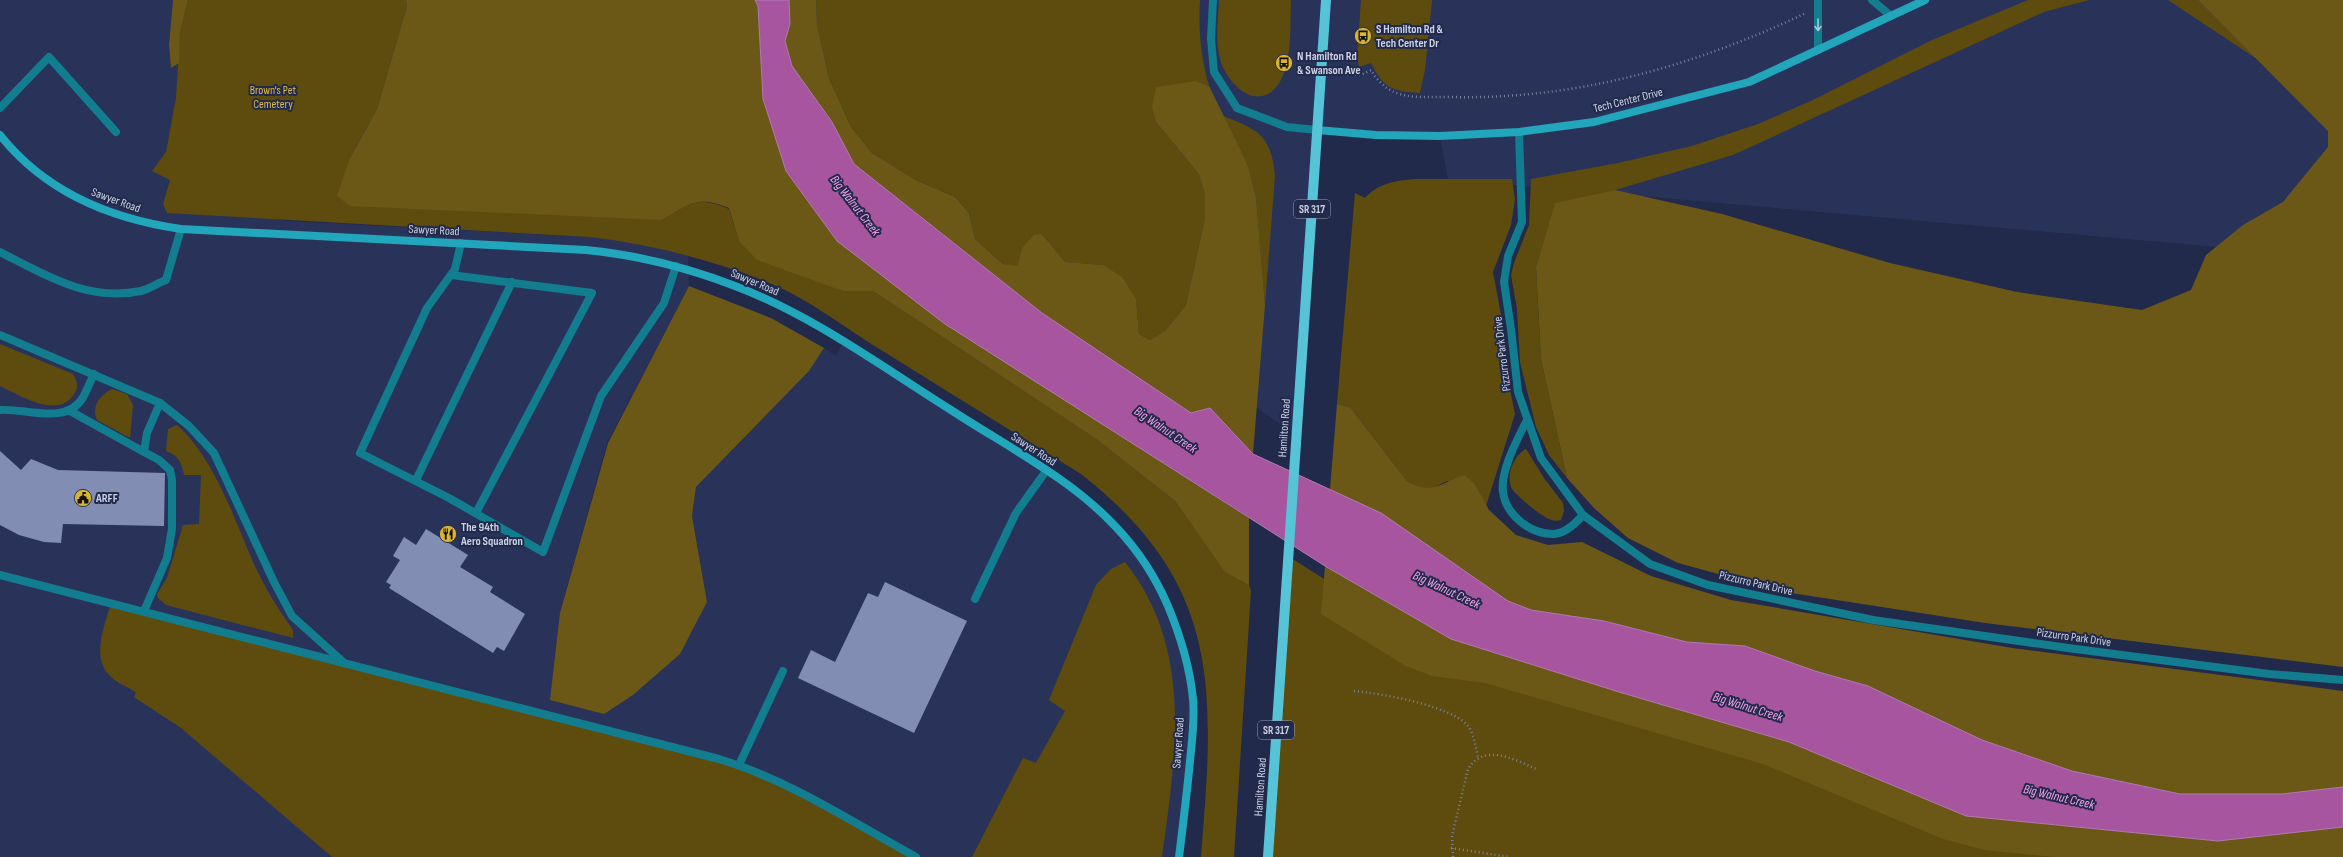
<svg xmlns="http://www.w3.org/2000/svg" width="2343" height="857" viewBox="0 0 2343 857" font-family="'Sofia Sans Condensed',sans-serif">
<style>
.built{fill:#29335a}
.green{fill:#5e4c0e}
.forest{fill:#6b5816}
.water{fill:#a7559e;stroke:#b27ab4}
.building{fill:#828db4}
.lines{fill:none;stroke-linecap:round;stroke-linejoin:round}
.path{stroke:#7a819c;stroke-width:2.5;stroke-dasharray:1 3;stroke-linecap:butt}
.lane{stroke:#117d8e;stroke-width:8}
.street{stroke:#117d8e;stroke-width:8}
.secondary{stroke:#21a6bc;stroke-width:8}
.primary{stroke:#56c3d7;stroke-width:10}
.oneway{stroke:#afc4d9}
.labels{text-anchor:middle;stroke-width:4;stroke-linejoin:round;paint-order:stroke}
.shield{fill:#222a4b;stroke:#989fb8;stroke-width:1}
.shield-label{font-size:11px;font-weight:bold;fill:#cbd1e6}
.poi-label{font-size:12px;font-weight:bold;fill:#cbd1e6;stroke:#222a4b;text-anchor:start}
.park-label{font-size:12px;fill:#dfbb47;stroke:#222a4b}
.street-label{font-size:12px;fill:#cbd1e6;stroke:#222a4b}
.water-label{font-size:13px;font-style:italic;fill:#f9a3ed;stroke:#222a4b}
</style>
<rect width="100%" height="100%" fill="#222a4b"/>
<!-- built -->
<g class="built">
<polygon points="0,0 173,0 169,45 171,68 179,63 176,97 166,152 153,170 170,180 163,204 288,221 589,237 629,241 688,254 689,286 607,443 560,613 707,602 692,516 696,487 809,371 824,348 836,356 843,342 1062,481 1116,526 1168,605 1193,700 1179,857 0,857"/>
<polygon points="758,0 2343,0 2343,258 1448,179 1440,136 1317,130 1296,435 983,215"/>
</g>
<!-- green -->
<g class="green">
<path d="M188 0H406L407 6 377 109 350 158 662 220C691 204 696 195 729 209L739 241 843 291H873L1096 439 1175 501 1225 571 1249 585 1251 591 1234 857H1201C1214 692 1224 586 1081 474 1013 432 945 390 878 348 841 325 807 298 767 282 709 259 650 244 589 237L167 213 163 204 170 180 152 171 166 152 176 97 180 33Z"/>
<path d="M816 0H1200C1198 30 1201 57 1209 86L1196 81 1156 122 1199 174 1205 194V218L1186 305 1165 331 1150 340 1139 334 1136 300 1103 265 1065 262 1042 234 1022 248 1017 267 1003 264 975 239 969 213 955 197 916 180 872 153 851 127 829 78 817 25Z"/>
<path d="M1219 0H1291C1290 23 1292 51 1284 73 1269 112 1237 97 1223 67 1214 47 1218 21 1219 0Z"/>
<path d="M1361 0H1432L1425 70 1420 93C1391 91 1384 88 1371 63L1359 67 1357 55Z"/>
<polygon points="2028,0 2089,0 2044,12 1733,155 1615,190 1555,204 1536,267 1541,359 1567,478 1549,455 1536,427 1520,362 1517,309 1511,275 1514,263 1529,225 1531,179 1618,163 1692,146 1758,124 1813,100 1932,40"/>
<polygon points="2168,0 2198,0 2257,59"/>
<path d="M1223 116C1259 130 1271 135 1275 176L1265 305 1256 197 1247 163Z"/>
<path d="M1414 179H1512L1515 199 1511 225 1493 272 1504 331 1505 365 1515 414 1486 506 1475 484 1447 481 1431 489 1417 488 1407 481 1350 407 1337 404 1355 193 1365 198C1379 183 1394 181 1414 179Z"/>
<path d="M0 344 73 374C77 380 79 388 74 394 59 420 19 395 0 386Z"/>
<path d="M112 389 127 394 133 405 130 438 97 420C91 406 100 395 112 389Z"/>
<path d="M177 425C215 459 234 519 254 564 265 588 278 609 293 630V638L166 605 158 598 157 594 167 578 183 525 199 524 201 475H184C182 463 178 455 166 451L168 429Z"/>
<path d="M1526 449 1544 478 1563 503 1564 511 1561 520C1557 521 1553 521 1549 519 1542 517 1513 493 1511 487 1506 474 1515 454 1526 449Z"/>
<polygon points="1288,556 1434,649 2343,839 2343,857 1268,857"/>
<path d="M1125 562C1194 649 1176 755 1162 857H972L1023 758 1036 763 1065 711 1049 700 1096 585 1111 569Z"/>
<path d="M111 603 739 765 916 857H332L181 728 134 697 136 692C128 687 116 683 109 675 91 656 105 625 111 603Z"/>
</g>
<!-- forest -->
<g class="forest">
<polygon points="173,0 188,0 180,33 179,63 171,68 169,45"/>
<path d="M406 0H755L758 6 763 99 1163 463 1249 518V585L1225 572 1175 501 1096 439 873 291H843L757 260 739 241 729 208C696 195 691 204 662 220L350 206 337 196 350 158 377 109 407 6Z"/>
<polygon points="789,0 816,0 817,25 829,78 851,127 872,153 916,180 955,197 969,213 975,239 1003,264 1017,266 1022,248 1034,235 1042,234 1065,262 1103,265 1122,277 1136,299 1139,334 1150,340 1165,331 1186,305 1205,218 1205,194 1199,174 1156,122 1152,107 1156,87 1196,81 1209,86 1247,163 1256,197 1265,305 1253,454 1210,408 1191,414 1042,313 854,164 832,122 792,66 785,41 790,24"/>
<polygon points="2198,0 2343,0 2343,667 1985,623 1785,592 1678,563 1628,538 1594,508 1567,478 1541,359 1536,267 1555,203 1615,190 1722,214 1890,263 2017,292 2142,310 2191,290 2206,255 2243,225 2283,202 2328,147 2328,131"/>
<polygon points="689,286 771,318 824,348 809,371 696,487 692,516 707,602 680,654 633,695 604,714 550,700 560,613 608,443"/>
<path d="M1337 404 1350 407 1407 481C1431 496 1441 483 1464 475L1475 484 1489 510 1516 535 1548 545 1582 542 1651 576 1731 600 2012 648 2343 691V787L2282 794H2180L2072 771 1982 740 1868 686 1815 671 1745 646 1687 642 1604 621 1531 610 1508 601 1456 565 1330 489Z"/>
<polygon points="1325,566 1451,639 1619,692 1789,742 1966,816 2218,841 2343,827 2343,857 2054,857 1985,850 1943,839 1763,764 1485,683 1432,676 1406,666 1321,614"/>
</g>
<!-- water -->
<polygon class="water" points="755,0 789,0 790,24 785,41 792,66 832,122 854,164 1042,313 1191,413 1210,408 1253,454 1381,513 1508,601 1531,610 1604,621 1687,642 1745,646 1815,671 1868,686 1982,740 2072,771 2180,794 2282,794 2343,787 2343,827 2218,841 1966,816 1789,742 1619,692 1451,639 1325,566 945,324 837,241 786,171 763,99 758,6"/>
<!-- building -->
<g class="building">
<polygon points="0,451 21,470 31,459 58,470 165,473 164,526 63,524 61,543 44,542 19,535 0,525"/>
<polygon points="426,529 468,555 460,567 493,587 490,592 525,614 504,651 497,647 493,653 389,588 391,585 386,582 400,560 393,556 404,537 416,545"/>
<polygon points="885,582 967,621 914,733 798,678 811,650 835,662 868,593 878,597"/>
</g>
<g class="lines">
<!-- path -->
<g class="path">
<path d="M1335 74 1361 75 1371 70C1391 103 1417 96 1451 97 1576 100 1694 66 1806 13"/>
<path d="M1354 691C1380 693 1452 706 1468 726 1474 734 1476 748 1478 758"/>
<polyline points="1451,848 1509,857"/>
<path d="M1453 857 1452 836 1468 769C1484 743 1514 759 1536 769"/>
</g>
<!-- lane -->
<g class="lane">
<polyline points="1818,0 1818,50"/>
<polyline points="1872,0 1891,16"/>
<polyline points="0,108 49,57 116,132"/>
<polyline points="1519,132 1522,222 1508,256 1504,282 1511,329 1518,392 1541,458 1583,515 1650,564 1708,585 1873,620 2068,648 2269,674 2343,680"/>
<polyline points="461,243 455,269 427,308 360,453 449,498 543,552 601,396 664,303 676,266"/>
<path d="M0 252C45 275 88 302 141 291 149 289 158 283 166 280L181 229"/>
<polyline points="451,275 592,293 476,513"/>
<polyline points="0,335 160,403 189,426 214,453 274,582 292,616 342,661"/>
<path d="M0 410C26 408 65 425 82 399 87 391 90 382 94 374"/>
<polyline points="70,411 144,452"/>
<path d="M1527 420C1518 438 1500 471 1503 492 1506 515 1530 534 1553 534 1565 534 1576 523 1583 515"/>
<polyline points="416,480 512,282"/>
<path d="M0 575 719 759C789 780 852 822 916 857"/>
<polyline points="975,599 1016,513 1046,471"/>
<polyline points="144,611 167,558 172,529 172,480 170,470 159,460 144,452 147,433 160,403"/>
<polyline points="739,765 783,671"/>
</g>
<!-- street -->
<polyline class="street" points="1213,0 1211,39 1214,72 1237,108 1287,127 1317,130"/>
<!-- secondary -->
<g class="secondary">
<polyline points="1317,130 1376,135 1440,136 1519,132 1594,122 1749,82 1925,0"/>
<path d="M0 135C45 192 111 219 181 229L586 250C637 255 686 267 735 286 812 315 881 366 951 410 1006 446 1070 478 1115 526 1137 549 1156 578 1168 606 1180 635 1190 668 1193 699 1195 719 1192 741 1190 761 1187 793 1183 825 1179 857"/>
</g>
<!-- primary -->
<polyline class="primary" points="1268,857 1326,0"/>
</g>
<!-- one-way arrows -->
<defs><path id="oneway-shaft" d="M-6 0H5M1.5-3L5.5 0L1.5 3" fill="none" stroke-width="1.6" stroke-linecap="round" stroke-linejoin="round"/></defs>
<use class="oneway" href="#oneway-shaft" transform="translate(1818 25) rotate(90)"/>
<!-- icons -->
<defs>
<symbol id="bus-disc" viewBox="-11 -11 22 22"><circle r="9.5" fill="#d9b334" stroke="#222a4b"/><path d="M-5-6H5V4H4V6H2V4H-2V6H-4V4H-5ZM-3.5-4V0h7V-4ZM-3.5 1.2v1.5H-2V1.2ZM2 1.2v1.5H3.5V1.2Z" fill="#111"/></symbol>
<symbol id="civic-disc" viewBox="-11 -11 22 22"><circle r="9.5" fill="#d9b334" stroke="#222a4b"/><path d="M-.6-6.5H3V-4.5H.6V-3L4-1V1h2V6H-6V1h2V-1L-.6-3ZM-1.2 2.5V6h2.4V2.5Z" fill="#111"/></symbol>
<symbol id="restaurant-disc" viewBox="-11 -11 22 22"><circle r="9.5" fill="#d9b334" stroke="#222a4b"/><path d="M-5-6h1v4h1v-4h1v4h1v-4h1v5L-1.5 .5V6h-2V.5L-5-1ZM5-6V6H3V1.5H1.5Q1.5-4 5-6Z" fill="#111"/></symbol>
</defs>
<g fill-rule="evenodd">
<use href="#bus-disc" x="1353" y="26" width="20" height="20"/>
<use href="#bus-disc" x="1274" y="53" width="20" height="20"/>
<use href="#civic-disc" x="73" y="488" width="20" height="20"/>
<use href="#restaurant-disc" x="438" y="524" width="20" height="20"/>
</g>
<g class="labels">
<!-- shield labels -->
<g class="shield">
<rect x="1294" y="200" width="36" height="18" rx="3"/>
<rect x="1258" y="721" width="36" height="18" rx="3"/>
</g>
<g class="shield-label">
<text x="1312" y="213">SR 317</text>
<text x="1276" y="734">SR 317</text>
</g>
<!-- poi labels -->
<g class="poi-label">
<text x="1376" y="33">S Hamilton Rd &amp;<tspan x="1376" dy="14">Tech Center Dr</tspan></text>
<text x="1297" y="60">N Hamilton Rd<tspan x="1297" dy="14">&amp; Swanson Ave</tspan></text>
<text x="96" y="502">ARFF</text>
<text x="461" y="531">The 94th<tspan x="461" dy="14">Aero Squadron</tspan></text>
</g>
<!-- park labels -->
<g class="park-label">
<text x="273" y="94">Brown's Pet<tspan x="273" dy="14">Cemetery</tspan></text>
</g>
<!-- street labels -->
<g class="street-label">
<text transform="translate(1628 100) rotate(-14)" y="4">Tech Center Drive</text>
<text transform="translate(116 200) rotate(20)" y="4">Sawyer Road</text>
<text transform="translate(434 230) rotate(3)" y="4">Sawyer Road</text>
<text transform="translate(755 282) rotate(23)" y="4">Sawyer Road</text>
<text transform="translate(1502 354) rotate(-97)" y="4">Pizzurro Park Drive</text>
<text transform="translate(1284 428) rotate(-86)" y="4">Hamilton Road</text>
<text transform="translate(1034 449) rotate(33)" y="4">Sawyer Road</text>
<text transform="translate(1756 583) rotate(13)" y="4">Pizzurro Park Drive</text>
<text transform="translate(2074 637) rotate(8)" y="4">Pizzurro Park Drive</text>
<text transform="translate(1178 743) rotate(-86)" y="4">Sawyer Road</text>
<text transform="translate(1260 787) rotate(-86)" y="4">Hamilton Road</text>
</g>
<!-- water labels -->
<g class="water-label">
<text transform="translate(856 205) rotate(52)" y="5">Big Walnut Creek</text>
<text transform="translate(1166 429) rotate(34)" y="5">Big Walnut Creek</text>
<text transform="translate(1447 589) rotate(25)" y="5">Big Walnut Creek</text>
<text transform="translate(1748 706) rotate(17)" y="5">Big Walnut Creek</text>
<text transform="translate(2059 796) rotate(13)" y="5">Big Walnut Creek</text>
</g>
</g>
</svg>
